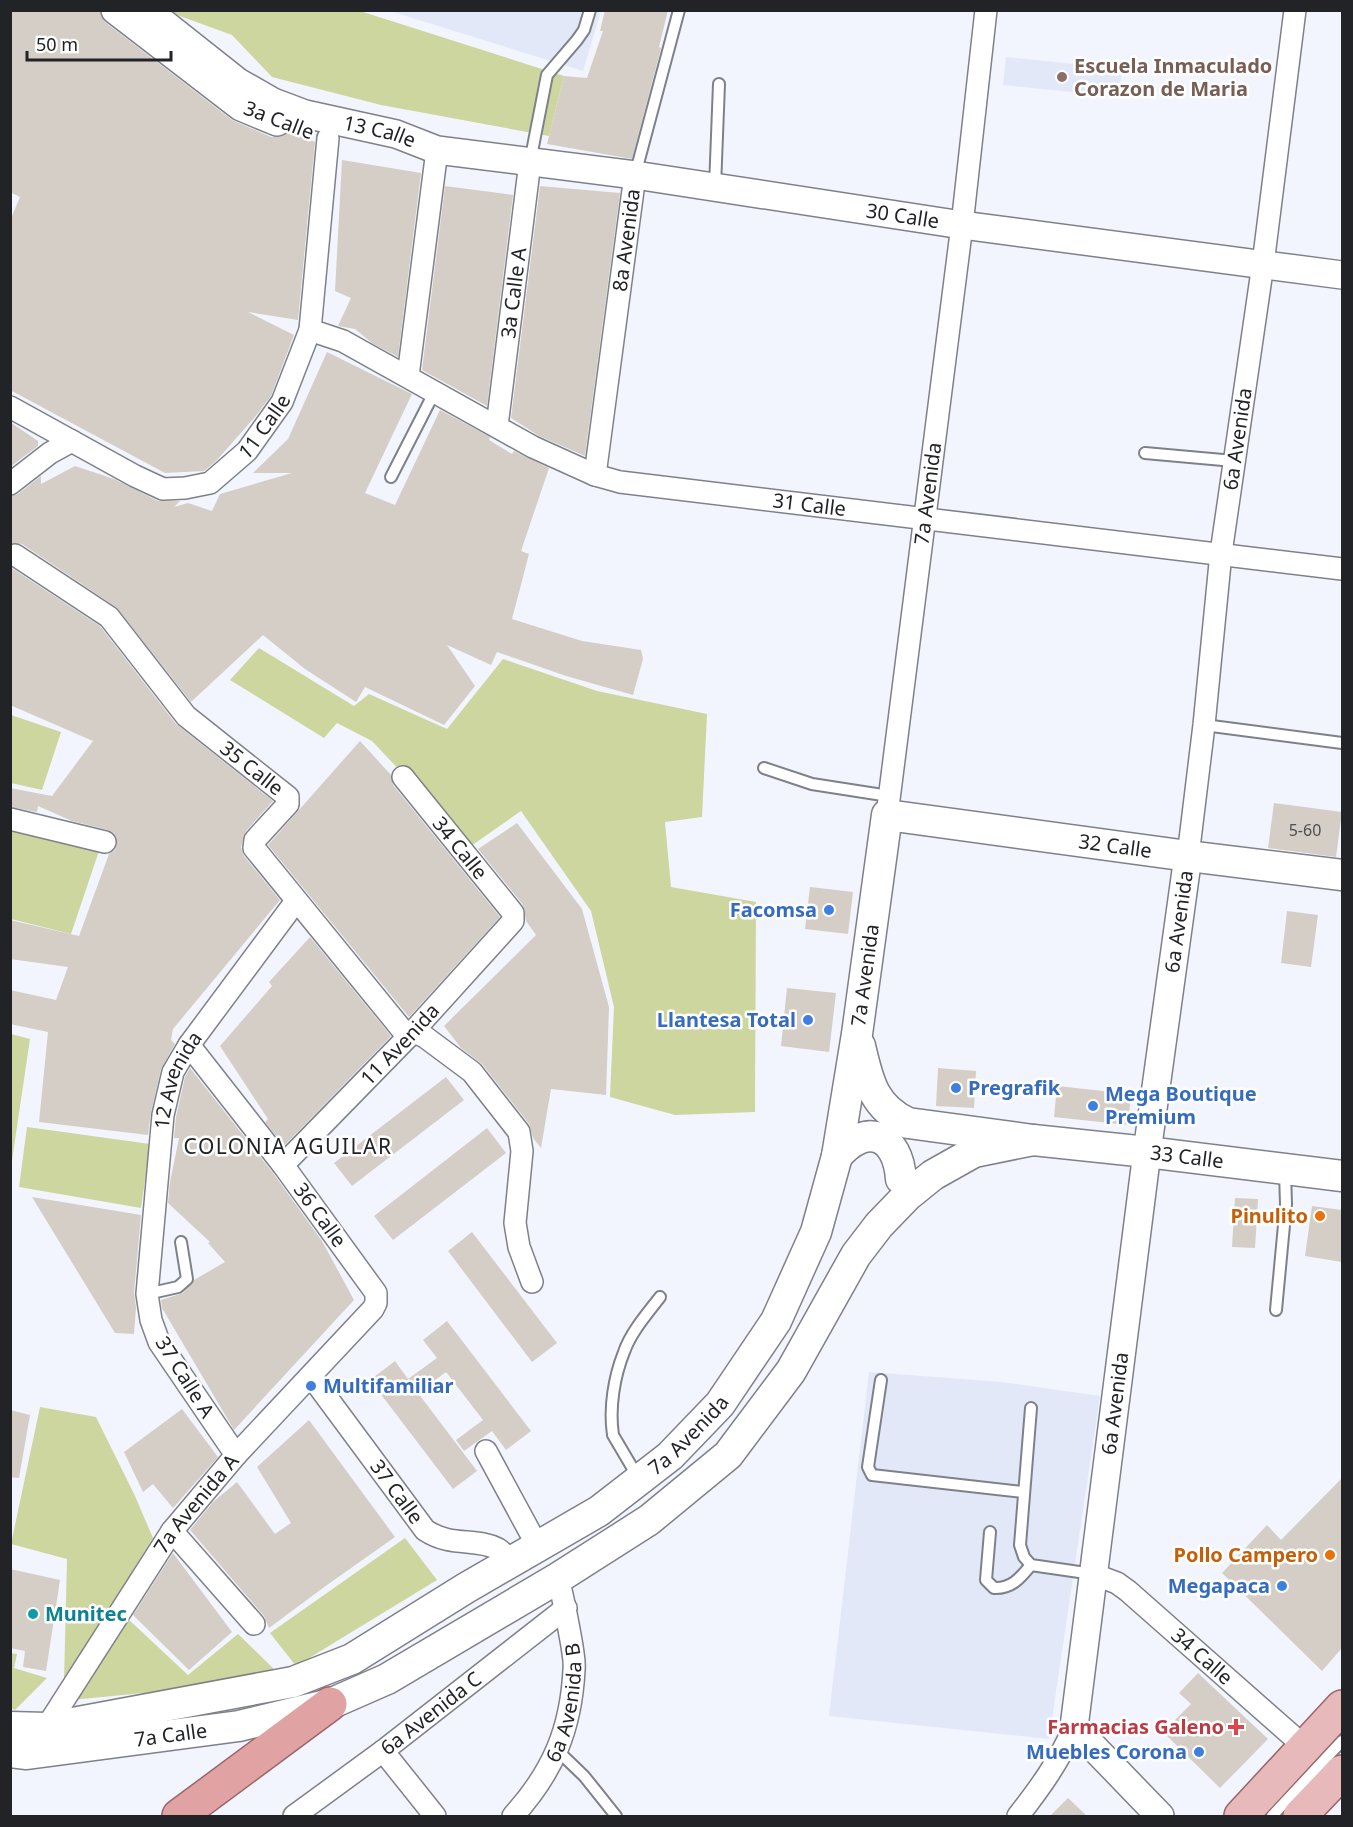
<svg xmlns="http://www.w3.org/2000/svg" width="1353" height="1827" viewBox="0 0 1353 1827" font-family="'Noto Sans',sans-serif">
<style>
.built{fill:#e2e8f8}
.green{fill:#ccd69e}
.building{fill:#d4cec6}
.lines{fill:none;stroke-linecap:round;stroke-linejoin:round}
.service-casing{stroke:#7e8189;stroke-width:14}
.minor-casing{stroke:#7e8189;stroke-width:24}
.tertiary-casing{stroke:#7e8189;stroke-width:30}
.secondary-casing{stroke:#7e8189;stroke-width:33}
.primary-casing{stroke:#996668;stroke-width:36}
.trunk-casing{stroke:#996668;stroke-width:36}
.service{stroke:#fff;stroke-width:10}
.minor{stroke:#fff;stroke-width:21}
.tertiary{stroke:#fff;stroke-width:27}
.secondary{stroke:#fff;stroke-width:30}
.primary{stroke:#e8b9ba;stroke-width:33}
.trunk{stroke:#e0a2a3;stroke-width:33}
.education-dot{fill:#8d6e63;stroke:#fff;stroke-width:2}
.shop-dot{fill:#3f7fe0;stroke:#fff;stroke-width:2}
.food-dot{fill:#e8710a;stroke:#fff;stroke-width:2}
.culture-dot{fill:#0f9aa8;stroke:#fff;stroke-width:2}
.health-dot{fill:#e0444e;stroke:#fff;stroke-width:2}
.labels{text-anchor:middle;stroke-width:5;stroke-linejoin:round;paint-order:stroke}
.number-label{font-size:16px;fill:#4e4e4e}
.education-label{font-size:20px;font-weight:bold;fill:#785e54;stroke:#fff;text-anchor:start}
.street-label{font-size:20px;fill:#222326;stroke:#fff}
.shop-label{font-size:20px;font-weight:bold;fill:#366cbe;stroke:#fff;text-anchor:end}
.food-label{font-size:20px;font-weight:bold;fill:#c56008;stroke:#fff;text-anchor:end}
.culture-label{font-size:20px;font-weight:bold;fill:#0d838f;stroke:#fff;text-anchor:start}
.health-label{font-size:20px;font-weight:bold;fill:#be3a42;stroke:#fff;text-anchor:end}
.neighbourhood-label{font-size:21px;letter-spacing:1.5px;fill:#222326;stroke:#fff}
</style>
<rect width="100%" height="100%" fill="#f2f5fe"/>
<!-- built -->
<g class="built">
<polygon points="390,11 601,11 583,71"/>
<polygon points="1006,57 1122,69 1119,97 1003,85"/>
<polygon points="869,1372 1002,1382 1100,1396 1049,1739 829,1716"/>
</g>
<!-- green -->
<g class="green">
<polygon points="166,11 360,11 564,76 549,136 381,105 272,77 232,35"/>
<polygon points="259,648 354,706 369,694 447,729 503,659 597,691 707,714 702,817 665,822 671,887 756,902 755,1112 675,1115 610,1097 614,1007 591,911 521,811 471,846 372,741 337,723 324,738 230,680"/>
<polygon points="11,715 61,732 42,790 11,783"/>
<polygon points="11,823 101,845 71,934 11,919"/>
<polygon points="11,1034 30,1039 11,1167 10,1034"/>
<polygon points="27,1127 150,1144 141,1208 19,1187"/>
<polygon points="40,1407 96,1417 135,1496 153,1538 64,1681 67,1559 11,1544"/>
<polygon points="405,1538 437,1580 296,1666 270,1633"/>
<polygon points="127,1618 188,1675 238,1634 274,1669 185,1689 71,1700"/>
<polygon points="10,1653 17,1654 14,1668 47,1678 15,1710 11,1708"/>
</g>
<!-- building -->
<g class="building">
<polygon points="10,10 99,10 105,22 232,120 271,137 280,137 289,131 315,142 298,320 248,312 294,335 271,396 255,417 216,461 204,471 165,473 10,390 10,221 20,197 10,192"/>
<polygon points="605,10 668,10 659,47 661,48 632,159 547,144 564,76 587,78 603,31 600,31"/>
<polygon points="342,160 421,173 398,357 372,343 355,329 338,326 351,298 335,291"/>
<polygon points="445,186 513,195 487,406 422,370"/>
<polygon points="540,186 620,193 585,456 539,436 511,418"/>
<polygon points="327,352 412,394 365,493 395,505 440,410 490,437 489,440 512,454 514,451 549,468 521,551 529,554 512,619 582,641 641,650 643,659 633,695 566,676 497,652 491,665 447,645 475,686 444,725 365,687 356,702 305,669 263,635 191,702 116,607 22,544 10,543 10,497 18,494 41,476 41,484 75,466 114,479 158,501 180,501 174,507 188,503 212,511 220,494 292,473 253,473 288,439"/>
<polygon points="10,422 38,441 38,446 10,467"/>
<polygon points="10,567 100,626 176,724 273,801 246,831 241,847 244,856 280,900 173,1029 171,1040 175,1044 161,1069 151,1112 148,1135 39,1122 48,1032 10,1024 10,990 56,1000 68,967 10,959 10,920 79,936 109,854 115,850 117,844 114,833 108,830 72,821 38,806 37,812 10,807 10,788 52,796 93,741 10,705"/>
<polygon points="360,741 391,775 393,785 500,917 409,1017 268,845"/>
<polygon points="1274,803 1342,812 1336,857 1268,848"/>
<polygon points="517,823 582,909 609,1007 606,1095 551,1089 541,1148 533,1138 529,1124 482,1064 461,1048 444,1026 536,935 526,921 523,905 478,849"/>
<polygon points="810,887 853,892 848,934 805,929"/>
<polygon points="1287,911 1318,915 1311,967 1281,963"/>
<polygon points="310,937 391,1036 284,1146 265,1122 268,1119 220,1046 272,986 269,982"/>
<polygon points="787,988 836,993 829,1052 781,1046"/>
<polygon points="190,1068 273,1173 322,1241 354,1300 234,1430 162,1308 161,1300 183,1293 194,1280 225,1262 208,1243 210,1242 168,1203 170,1182 179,1138 174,1138 176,1117 185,1077"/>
<polygon points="938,1068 976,1071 974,1108 936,1106"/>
<polygon points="446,1077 464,1100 352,1186 334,1163"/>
<polygon points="1057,1086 1131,1094 1128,1125 1054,1117"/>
<polygon points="487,1128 506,1153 393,1240 374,1216"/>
<polygon points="32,1197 141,1215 134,1293 136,1307 134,1334 115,1333"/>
<polygon points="1235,1198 1258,1199 1255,1248 1232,1247"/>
<polygon points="1312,1206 1342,1210 1342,1262 1305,1256"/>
<polygon points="472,1232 557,1343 532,1362 448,1251"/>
<polygon points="447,1321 531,1431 506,1450 492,1431 464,1451 456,1440 483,1420 446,1372 418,1393 477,1471 453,1489 370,1380 395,1361 408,1379 437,1358 423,1340"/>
<polygon points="182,1409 218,1457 173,1508 153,1484 143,1492 124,1452"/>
<polygon points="10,1410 30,1415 19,1478 10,1477"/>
<polygon points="309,1420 395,1537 327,1585 269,1628 264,1616 190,1530 213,1502 237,1482 275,1534 291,1523 257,1467"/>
<polygon points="1342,1478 1342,1648 1322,1671 1222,1573 1267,1525 1281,1540"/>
<polygon points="173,1553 232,1632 189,1670 133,1615"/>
<polygon points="10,1569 60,1580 46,1671 23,1667 25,1651 10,1648"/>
<polygon points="1198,1673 1268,1739 1220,1788 1163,1732 1191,1704 1179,1693"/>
<polygon points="1068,1798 1087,1816 1050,1816"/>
</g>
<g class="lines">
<defs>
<g id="service">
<polyline points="530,162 547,75 577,40 584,30 590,10"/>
<polyline points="635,175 679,10"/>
<polyline points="715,187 719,84"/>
<polyline points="1145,453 1234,461"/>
<polyline points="391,477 435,391"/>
<polyline points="1204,725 1342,743"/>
<polyline points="764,768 812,784 889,796"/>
<polyline points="147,1294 178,1287 187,1279 181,1242"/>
<polyline points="1276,1310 1286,1204 1285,1172"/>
<polyline points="881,1380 868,1467 872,1475 1023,1492"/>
<polyline points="1031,1408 1020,1545 1024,1557 1031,1565 1093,1574"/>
<path d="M639 1479 613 1435C609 1408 614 1377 624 1352 631 1332 647 1314 660 1297"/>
<path d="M990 1532 986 1580 994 1588C1012 1589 1021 1577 1031 1565"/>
<polyline points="558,1751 584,1776 616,1816"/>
<polyline points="1272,1816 1342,1741"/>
</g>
<g id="minor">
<path id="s1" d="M310 330 343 341 533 447 595 475 620 482 1342 569"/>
<polyline points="408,376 437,150"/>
<path id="s2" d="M10 407 135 476 163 489 185 488 210 483 247 451 282 402 310 330 328 138"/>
<path id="s3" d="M497 426 530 162"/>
<path id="s4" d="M595 475 635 175"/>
<polyline points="10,484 50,453 72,441"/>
<path id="s5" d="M15 555 109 617 186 716 288 797V804L255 840 254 848 408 1037"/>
<path id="s6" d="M887 815 962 225 986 10"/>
<polyline points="10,819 105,842"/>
<path id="s7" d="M1188 856 1204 725 1221 553 1263 264 1295 10"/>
<polyline points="413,1031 425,1037 472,1072 519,1132 522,1151 515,1223 519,1247 532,1282"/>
<path id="s8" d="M283 1165 408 1037 513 921V913L403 777"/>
<path id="s9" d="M311 1376 425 1530C452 1548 475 1537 498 1549 503 1552 507 1557 511 1562"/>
<polyline points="486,1451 538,1547"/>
<path id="s10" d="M236 1455 159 1342 151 1320 147 1294 163 1115 173 1072 189 1045 296 901"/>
<polyline points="172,1531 254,1624"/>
<path id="s11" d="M1093 1574 1117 1583 1128 1591 1305 1747"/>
<path id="s12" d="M46 1728 172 1531 236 1455 373 1309 376 1303V1293L283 1165 189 1045"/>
<polyline points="383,1751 435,1816"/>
<path id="s13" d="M294 1816 383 1751 566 1608"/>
<path id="s14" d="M513 1816C553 1772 571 1729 574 1670 575 1662 573 1654 572 1646 568 1623 564 1601 558 1578"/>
<path d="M1018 1816C1040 1788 1060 1760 1074 1727"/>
</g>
<g id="tertiary">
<polyline points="115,10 241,107 277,122"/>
<path id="s15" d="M147 10 238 82 273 102 305 114 396 134 437 150 635 175 962 225 1342 275"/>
<path id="s16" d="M1160 1816 1074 1727 1147 1152 1188 856"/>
</g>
<g id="secondary">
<path id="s17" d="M860 1046C868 1080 873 1107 908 1123L1033 1140 1147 1152 1342 1176"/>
<path d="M837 1156C867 1121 898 1135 901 1179"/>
<path id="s18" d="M10 1727 46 1728 293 1682 352 1659 466 1588 599 1511 670 1456 720 1404 776 1321 816 1232 837 1156 857 1034 887 815 1188 856 1342 875"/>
<path id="s19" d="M10 1752 27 1754 239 1726 330 1704 387 1679 558 1578 649 1520 728 1455 791 1371 856 1255 879 1225 907 1196 933 1175 974 1152 1033 1140"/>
</g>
<g id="primary">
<polyline points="1241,1816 1342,1707"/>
<polyline points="1300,1816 1342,1772"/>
</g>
<polyline id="trunk" points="179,1816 330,1704"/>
</defs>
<!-- service casing -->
<use href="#service" class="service-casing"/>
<!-- minor casing -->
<use href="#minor" class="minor-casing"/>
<!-- tertiary casing -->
<use href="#tertiary" class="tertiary-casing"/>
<!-- secondary casing -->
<use href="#secondary" class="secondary-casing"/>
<!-- primary casing -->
<use href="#primary" class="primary-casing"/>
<!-- trunk casing -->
<use href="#trunk" class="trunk-casing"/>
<!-- service -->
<use href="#service" class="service"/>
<!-- minor -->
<use href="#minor" class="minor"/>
<!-- tertiary -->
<use href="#tertiary" class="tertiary"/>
<!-- secondary -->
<use href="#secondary" class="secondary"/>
<!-- primary -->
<use href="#primary" class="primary"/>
<!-- trunk -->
<use href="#trunk" class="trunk"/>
</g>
<!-- markers -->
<circle class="education-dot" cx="1062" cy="77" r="6"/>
<g class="shop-dot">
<circle cx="829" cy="910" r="6"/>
<circle cx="808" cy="1020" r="6"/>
<circle cx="956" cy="1088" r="6"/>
<circle cx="1093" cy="1106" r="6"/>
<circle cx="311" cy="1386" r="6"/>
<circle cx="1282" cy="1586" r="6"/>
<circle cx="1199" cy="1752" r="6"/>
</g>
<g class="food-dot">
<circle cx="1320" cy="1216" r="6"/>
<circle cx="1330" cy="1555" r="6"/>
</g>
<circle class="culture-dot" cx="33" cy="1614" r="6"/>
<path class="health-dot" d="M1233 1718h6v6h6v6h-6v6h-6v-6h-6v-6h6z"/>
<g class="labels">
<!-- number labels -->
<g class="number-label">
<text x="1305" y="836">5-60</text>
</g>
<!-- education labels -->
<g class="education-label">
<text x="1074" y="73">Escuela Inmaculado<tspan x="1074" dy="23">Corazon de Maria</tspan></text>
</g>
<!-- street labels -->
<g class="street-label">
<text transform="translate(279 120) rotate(21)" y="7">3a Calle</text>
<text dy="7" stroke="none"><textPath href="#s15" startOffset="267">13 Calle</textPath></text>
<text dy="7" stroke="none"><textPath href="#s15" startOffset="798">30 Calle</textPath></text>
<text dy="7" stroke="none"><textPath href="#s4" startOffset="237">8a Avenida</textPath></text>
<text dy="7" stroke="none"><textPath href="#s3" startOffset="134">3a Calle A</textPath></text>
<text dy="7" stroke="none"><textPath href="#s2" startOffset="300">11 Calle</textPath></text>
<text dy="7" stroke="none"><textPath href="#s7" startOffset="420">6a Avenida</textPath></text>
<text dy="7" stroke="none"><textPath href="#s6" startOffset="324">7a Avenida</textPath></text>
<text dy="7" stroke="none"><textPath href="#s1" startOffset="537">31 Calle</textPath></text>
<text dy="7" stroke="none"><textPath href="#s5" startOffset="322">35 Calle</textPath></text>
<text dy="7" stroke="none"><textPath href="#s18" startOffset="1652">32 Calle</textPath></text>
<text transform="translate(460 848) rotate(51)" y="7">34 Calle</text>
<text dy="7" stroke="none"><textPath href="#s16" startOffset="936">6a Avenida</textPath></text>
<text dy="7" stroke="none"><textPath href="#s18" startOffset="1260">7a Avenida</textPath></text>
<text dy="7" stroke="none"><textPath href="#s8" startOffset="168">11 Avenida</textPath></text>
<text dy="7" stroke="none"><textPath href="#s10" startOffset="404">12 Avenida</textPath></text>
<text dy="7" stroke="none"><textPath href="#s17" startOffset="376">33 Calle</textPath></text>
<text transform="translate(320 1215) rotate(54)" y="7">36 Calle</text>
<text transform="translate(185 1377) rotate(58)" y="7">37 Calle A</text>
<text dy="7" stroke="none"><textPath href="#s16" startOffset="450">6a Avenida</textPath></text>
<text dy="7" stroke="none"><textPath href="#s18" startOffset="756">7a Avenida</textPath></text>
<text dy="7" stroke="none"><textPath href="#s9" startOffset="144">37 Calle</textPath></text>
<text dy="7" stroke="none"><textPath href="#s12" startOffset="270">7a Avenida A</textPath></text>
<text dy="7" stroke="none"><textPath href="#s11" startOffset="138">34 Calle</textPath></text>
<text dy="7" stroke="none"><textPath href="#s14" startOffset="128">6a Avenida B</textPath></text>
<text dy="7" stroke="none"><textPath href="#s13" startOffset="171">6a Avenida C</textPath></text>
<text dy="7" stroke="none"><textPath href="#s19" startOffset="162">7a Calle</textPath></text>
</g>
<!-- shop labels -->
<g class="shop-label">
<text x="817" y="917">Facomsa</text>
<text x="796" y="1027">Llantesa Total</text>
<text x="968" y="1095" text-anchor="start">Pregrafik</text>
<text x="1105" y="1101" text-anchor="start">Mega Boutique<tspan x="1105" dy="23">Premium</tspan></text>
<text x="323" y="1393" text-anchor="start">Multifamiliar</text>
<text x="1270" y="1593">Megapaca</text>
<text x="1187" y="1759">Muebles Corona</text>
</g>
<!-- food labels -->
<g class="food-label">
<text x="1308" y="1223">Pinulito</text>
<text x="1318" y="1562">Pollo Campero</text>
</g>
<!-- culture labels -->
<g class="culture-label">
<text x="45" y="1621">Munitec</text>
</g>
<!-- health labels -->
<g class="health-label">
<text x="1224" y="1734">Farmacias Galeno</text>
</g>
<!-- neighbourhood labels -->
<g class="neighbourhood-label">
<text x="288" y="1154">COLONIA AGUILAR</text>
</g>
</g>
<!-- border -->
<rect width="1353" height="1827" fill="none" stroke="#222326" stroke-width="24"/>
<!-- scale -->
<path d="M27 51v9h144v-9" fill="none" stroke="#222326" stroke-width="3"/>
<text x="36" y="51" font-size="18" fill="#222326" stroke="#ffffff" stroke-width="4.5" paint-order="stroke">50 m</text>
</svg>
